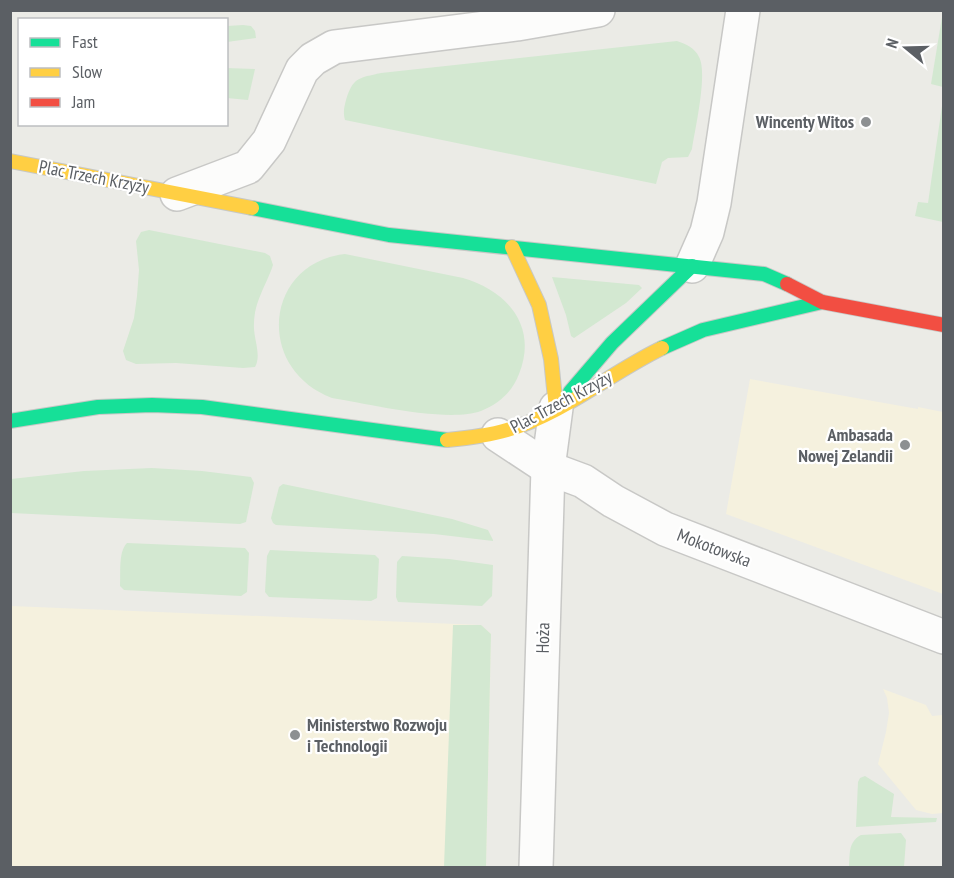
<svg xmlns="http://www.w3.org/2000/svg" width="954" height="878" viewBox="0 0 954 878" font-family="'PT Sans Narrow',sans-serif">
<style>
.commercial{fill:#f5f1de}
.green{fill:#d3e8d1}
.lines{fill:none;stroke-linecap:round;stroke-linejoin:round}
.street-casing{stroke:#c8c8c6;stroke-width:36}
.fast-casing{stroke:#c7c8c6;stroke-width:16}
.slow-casing{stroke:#c7c8c6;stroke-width:16}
.jam-casing{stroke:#c7c8c6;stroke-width:16}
.street{stroke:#fcfcfb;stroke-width:33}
.fast{stroke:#16e098;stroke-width:14}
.slow{stroke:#ffcf43;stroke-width:14}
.jam{stroke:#f24e42;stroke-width:14}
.poi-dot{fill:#8d9092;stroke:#fff;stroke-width:2}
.labels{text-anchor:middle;stroke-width:4.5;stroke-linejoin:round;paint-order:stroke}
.poi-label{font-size:18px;font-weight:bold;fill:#5b5f64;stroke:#fff;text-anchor:end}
.street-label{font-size:18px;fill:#5b5f64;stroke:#fff}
</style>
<rect width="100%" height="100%" fill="#ebebe6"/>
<!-- commercial -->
<g class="commercial">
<polygon points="750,379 918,409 918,407 943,412 943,594 726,514"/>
<polygon points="11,606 481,625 491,634 486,867 11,868"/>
<polygon points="883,689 926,705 932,716 943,715 943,813 932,814 916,810 878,764 886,732 889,713 887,698"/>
</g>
<!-- green -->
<g class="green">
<polygon points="943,11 944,87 943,87 931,84"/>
<polygon points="243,25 251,26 255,31 256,38 227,42 227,26"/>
<path d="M677 41C686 44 695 48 699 57 708 73 695 129 692 149L688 157 668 158 662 162 656 184 345 120C343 112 344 108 346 100 353 77 359 78 381 73Z"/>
<polygon points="226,68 255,69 248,100 227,98"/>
<polygon points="943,99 944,222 943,222 915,216 918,202 928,203"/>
<path d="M149 230 265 253 270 256 273 265C266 286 254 302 254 324 253 338 262 355 255 367L243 368 176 363 136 364 126 360 123 351 134 318 137 296 139 270 136 241 141 232Z"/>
<path d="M345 254 463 278C508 291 538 327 519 374 512 392 499 404 481 411 447 423 369 404 332 398 254 368 265 263 345 254Z"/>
<polygon points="552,277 639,285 642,288 626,303 574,338 571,336 566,315"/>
<polygon points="152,468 202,471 251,477 254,483 246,522 240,524 11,513 11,479 84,471"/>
<polygon points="283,484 452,519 488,530 493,540 493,541 434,534 276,525 273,523 271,518 279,487"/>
<path d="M127 543 245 548 249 553 247 592 241 596 124 590 120 586C121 573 118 552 127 543Z"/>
<polygon points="270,550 375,555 379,559 377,598 371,601 269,597 265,592 267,556"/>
<polygon points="402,556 449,559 493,565 492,596 482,606 398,602 396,597 397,562"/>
<polygon points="453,625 481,625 491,634 486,867 444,867"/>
<polygon points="865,776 894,794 891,817 937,818 936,822 856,827 858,782 860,778"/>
<path d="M901 833 906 840 904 867H849C850 854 848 842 861 835Z"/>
</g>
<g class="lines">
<defs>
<g id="street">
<polyline points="177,194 248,167 269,141 302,70 313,59 334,47 517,24 598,10"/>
<polyline points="692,266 707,232 714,203 743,10"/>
<polyline points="498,435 548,468 583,481 613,501 665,529 944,637"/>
<polyline points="536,868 548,468 556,408"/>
</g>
<g id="fast">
<polyline points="252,208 389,235 764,274 787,284"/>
<polyline points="662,348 703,330 822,302"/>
<polyline points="570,392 612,343 692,266"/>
<polyline points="10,421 98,407 152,405 202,407 447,440"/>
</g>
<g id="slow">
<polyline points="10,161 252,208"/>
<polyline points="512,247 539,305 551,359 556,408"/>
<path d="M447 440C468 438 487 436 507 430 563 414 610 373 662 348"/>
</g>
<polyline id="jam" points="787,284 822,302 944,325"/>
</defs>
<!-- street casing -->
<use href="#street" class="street-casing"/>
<!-- fast casing -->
<use href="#fast" class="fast-casing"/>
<!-- slow casing -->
<use href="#slow" class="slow-casing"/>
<!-- jam casing -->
<use href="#jam" class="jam-casing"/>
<!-- street -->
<use href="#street" class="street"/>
<!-- fast -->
<use href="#fast" class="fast"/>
<!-- slow -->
<use href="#slow" class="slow"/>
<!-- jam -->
<use href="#jam" class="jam"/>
</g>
<!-- markers -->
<g class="poi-dot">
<circle cx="866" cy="122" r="6"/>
<circle cx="905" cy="445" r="6"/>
<circle cx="295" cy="735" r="6"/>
</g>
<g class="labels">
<!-- poi labels -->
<g class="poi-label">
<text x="854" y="128">Wincenty Witos</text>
<text x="893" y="441">Ambasada<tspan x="893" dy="21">Nowej Zelandii</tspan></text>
<text x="307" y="731" text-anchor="start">Ministerstwo Rozwoju<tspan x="307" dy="21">i Technologii</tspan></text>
</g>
<!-- street labels -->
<g class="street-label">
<text transform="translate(94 177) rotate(11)" y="6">Plac Trzech Krzyży</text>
<text transform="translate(561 402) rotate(-28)" y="6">Plac Trzech Krzyży</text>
<text transform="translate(714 548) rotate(21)" y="6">Mokotowska</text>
<text transform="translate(543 638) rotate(-89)" y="6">Hoża</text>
</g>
</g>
<!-- border -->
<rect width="954" height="878" fill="none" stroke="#5b5f64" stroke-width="24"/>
<!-- legend -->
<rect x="18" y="18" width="210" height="108" fill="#ffffff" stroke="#bdbfc1" stroke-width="1.5"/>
<rect x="30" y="38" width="30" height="9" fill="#16e098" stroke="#bdbfc1" stroke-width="1.5"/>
<text x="72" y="48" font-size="18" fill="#5b5f64">Fast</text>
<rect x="30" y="68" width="30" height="9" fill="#ffcf43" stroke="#bdbfc1" stroke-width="1.5"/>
<text x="72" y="78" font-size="18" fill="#5b5f64">Slow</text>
<rect x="30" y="98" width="30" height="9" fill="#f24e42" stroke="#bdbfc1" stroke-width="1.5"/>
<text x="72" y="108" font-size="18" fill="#5b5f64">Jam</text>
<!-- north arrow -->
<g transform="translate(906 48) rotate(289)" stroke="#ffffff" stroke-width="4.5" paint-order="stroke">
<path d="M0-4.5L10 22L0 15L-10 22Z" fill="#5b5f64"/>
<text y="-9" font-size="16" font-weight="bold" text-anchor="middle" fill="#5b5f64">N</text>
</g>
</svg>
